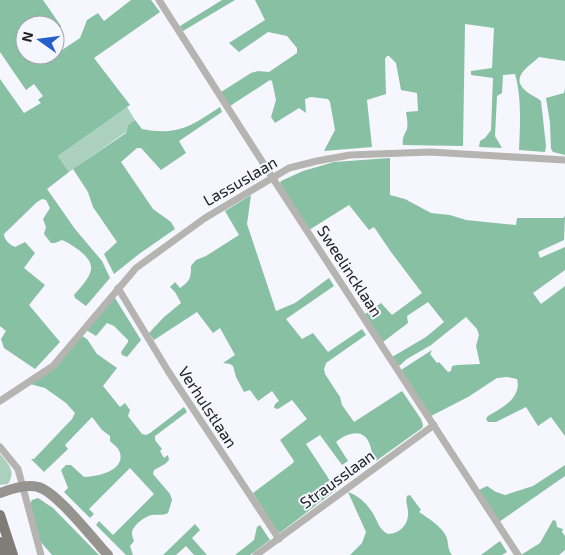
<svg xmlns="http://www.w3.org/2000/svg" width="565" height="555" viewBox="0 0 565 555" font-family="'Exo 2',sans-serif">
<style>
.green{fill:#abd0bd}
.forest{fill:#88c0a4;fill-rule:evenodd}
.lines{fill:none;stroke-linecap:round;stroke-linejoin:round}
.street{stroke:#b6b4b1;stroke-width:7}
.secondary{stroke:#96948e;stroke-width:10}
.primary{stroke:#7f7d76;stroke-width:10}
.labels{text-anchor:middle;stroke-width:4;stroke-linejoin:round;paint-order:stroke}
.street-label{font-size:16px;fill:#212124;stroke:#f6f6fe}
</style>
<rect width="100%" height="100%" fill="#f6f6fe"/>
<!-- green -->
<g class="green">
<polygon points="127,107 135,120 128,125 126,132 69,172 58,156"/>
<path d="M0 454C9 464 16 472 8 484L0 485Z"/>
</g>
<!-- forest -->
<g class="forest">
<path d="M0 0H43L61 26 56 52H59L80 38 87 20 98 13 104 21 131 0H151L160 12 94 58 130 105 58 156 69 172 47 189 75 229 102 261 110 278 86 306 75 298 74 295C80 288 90 278 91 269 93 257 71 244 62 240L55 243H51L44 234 46 227 43 219 50 208 46 200 42 199 37 202 4 234C4 240 10 245 15 247L25 242 35 253 24 268 45 285 29 305 60 342 35 369 4 348 1 339 6 331 0 326V79L24 113 41 103 38 100 43 96 34 84 26 90 0 52ZM25 25H55V55H25Z"/>
<polygon points="222,0 235,0 183,31 180,26"/>
<path d="M255 0H565V61L539 57C530 66 508 77 527 92 532 96 537 97 541 101L546 146 545 152 519 150C520 125 522 98 515 74L503 75 502 93 497 96 495 136 502 148 479 147 480 141 485 138 491 130 493 78 471 75V71L492 68 494 28 465 24 463 146 403 145C402 138 404 136 407 129 408 124 407 118 406 112L418 111 417 93 401 90 396 63 389 56H387L385 59 386 94 367 100 372 147 324 151 335 130 330 102 328 99 311 97 305 99 306 113 299 108 275 123 271 117 276 100 272 81 270 80 230 106 221 92 251 73 258 71 269 72 297 53V48L287 36 268 32 239 52 229 43 265 20Z"/>
<polygon points="565,88 565,155 553,152 551,149 550,123 546,98 564,93"/>
<path d="M220 107 222 112 179 141 186 153 161 170 141 148H137L121 162 153 209 171 222 175 229 139 254 114 274 104 254 117 242 93 207 88 192 73 169 126 133 128 125 135 120 142 129C178 136 191 126 220 107Z"/>
<path d="M390 158V195L405 199 431 213 450 215 466 220 516 225 517 218H563L565 216 564 240 538 252 540 258 565 247V270L533 293 541 304 565 286V436L551 417 538 426 526 407 496 422H488L486 419 488 416C502 408 522 398 517 379L507 377 497 378 468 397 431 416 401 370 432 350 430 354 437 363 439 362 448 372 451 371 452 366 457 365 480 364 476 346 479 335 477 329 466 317 431 345 407 359 399 366 392 357 426 337 444 322 428 302 407 316 408 323 383 342 365 314 381 303 392 315 422 293 391 252 374 227 369 230 349 205 309 230 280 183 281 181 303 171 334 162Z"/>
<path d="M251 195 247 224 276 311 295 303 329 278 334 286 286 319 302 339 313 333 328 352 362 329 366 335 326 363 324 369 325 374 340 397 342 405 354 422 402 391 421 419 423 425 422 428 376 461C372 456 372 451 370 445 364 427 347 433 336 442L348 461 342 465 320 435 306 444 336 490 281 532 278 533 253 493 293 463 294 461 280 440 307 419 292 400 278 409 274 408 275 404 279 401 272 391 258 401 250 390 244 392 236 377 233 366 230 364 223 363 235 355 220 328 213 333 197 312 154 340 149 333 164 317 181 303 175 292 170 287 175 282 180 288C190 281 191 278 191 266L196 260 206 256 239 235 225 211Z"/>
<polygon points="109,296 112,296 115,298 141,340 127,357 122,355 121,352 128,342 128,340 114,326 107,323 96,336 83,328"/>
<path d="M79 334 87 339 97 354 117 368 103 386 120 407 125 403 130 410 128 416 142 434 146 435 150 433 184 407 187 412 155 436V440L162 449 160 451 164 458 168 455 169 460 165 464 154 470 153 474 170 494 172 500 168 513C162 516 158 514 152 515 145 516 132 526 132 533 132 536 133 539 134 541L130 546 133 555H126L96 525 99 521 113 535 154 494 130 468 89 509 94 514 90 518 64 492 68 488 61 470 66 465H71L84 477C97 477 125 471 120 453 119 448 113 444 110 441V436L102 430 92 417 65 445 68 449 44 472 31 459H34L72 419 75 413 66 403 45 388 30 384 41 376Z"/>
<polygon points="565,465 565,476 499,522 479,490 487,486 496,492 505,495 533,486"/>
<path d="M348 492C359 496 366 503 372 512 378 521 378 529 388 534 400 534 409 524 408 512 408 506 405 503 407 496L410 495 421 510 419 512C428 518 441 526 446 536 449 543 447 549 452 555H350L362 543 366 532Z"/>
<polygon points="38,498 53,508 99,555 52,555 39,540 30,504 32,500"/>
<polygon points="553,520 556,521 557,527 563,529 562,532 565,536 565,550 559,555 521,555 540,543"/>
<polygon points="195,524 200,530 192,538 207,555 194,555 186,546 176,555 163,555"/>
<polygon points="260,525 270,540 250,555 235,555 254,540 257,527"/>
<polygon points="500,541 507,552 502,555 481,555"/>
</g>
<g class="lines">
<!-- street -->
<g class="street">
<polyline points="159,0 272,177 518,555"/>
<polyline points="118,288 168,371 279,539"/>
<polyline points="0,401 53,366 136,268 205,218 289,168 317,161 350,155 430,152 565,160"/>
<polyline points="0,447 18,469 41,555"/>
<polyline points="256,555 434,425"/>
</g>
<!-- secondary -->
<path class="secondary" d="M0 493C12 489 26 484 38 487 56 491 94 540 108 555"/>
<!-- primary -->
<g class="primary">
<polyline points="0,515 13,555"/>
<polyline points="0,542 4,555"/>
</g>
</g>
<g class="labels">
<!-- street labels -->
<g class="street-label">
<text transform="translate(240 181) rotate(-30)" y="6">Lassuslaan</text>
<text transform="translate(350 271) rotate(57)" y="6">Sweelincklaan</text>
<text transform="translate(208 407) rotate(57)" y="6">Verhulstlaan</text>
<text transform="translate(337 479) rotate(-36)" y="6">Strausslaan</text>
</g>
</g>
<!-- north arrow -->
<g transform="translate(40 40) rotate(284)"><circle r="24" fill="#f6f6fe" stroke="#a1a1a7"/>
<path d="M0-4L9 19L0 12L-9 19Z" fill="#245fcc"/>
<text y="-8" font-size="14" font-weight="bold" text-anchor="middle" fill="#212124">N</text>
</g>
</svg>
